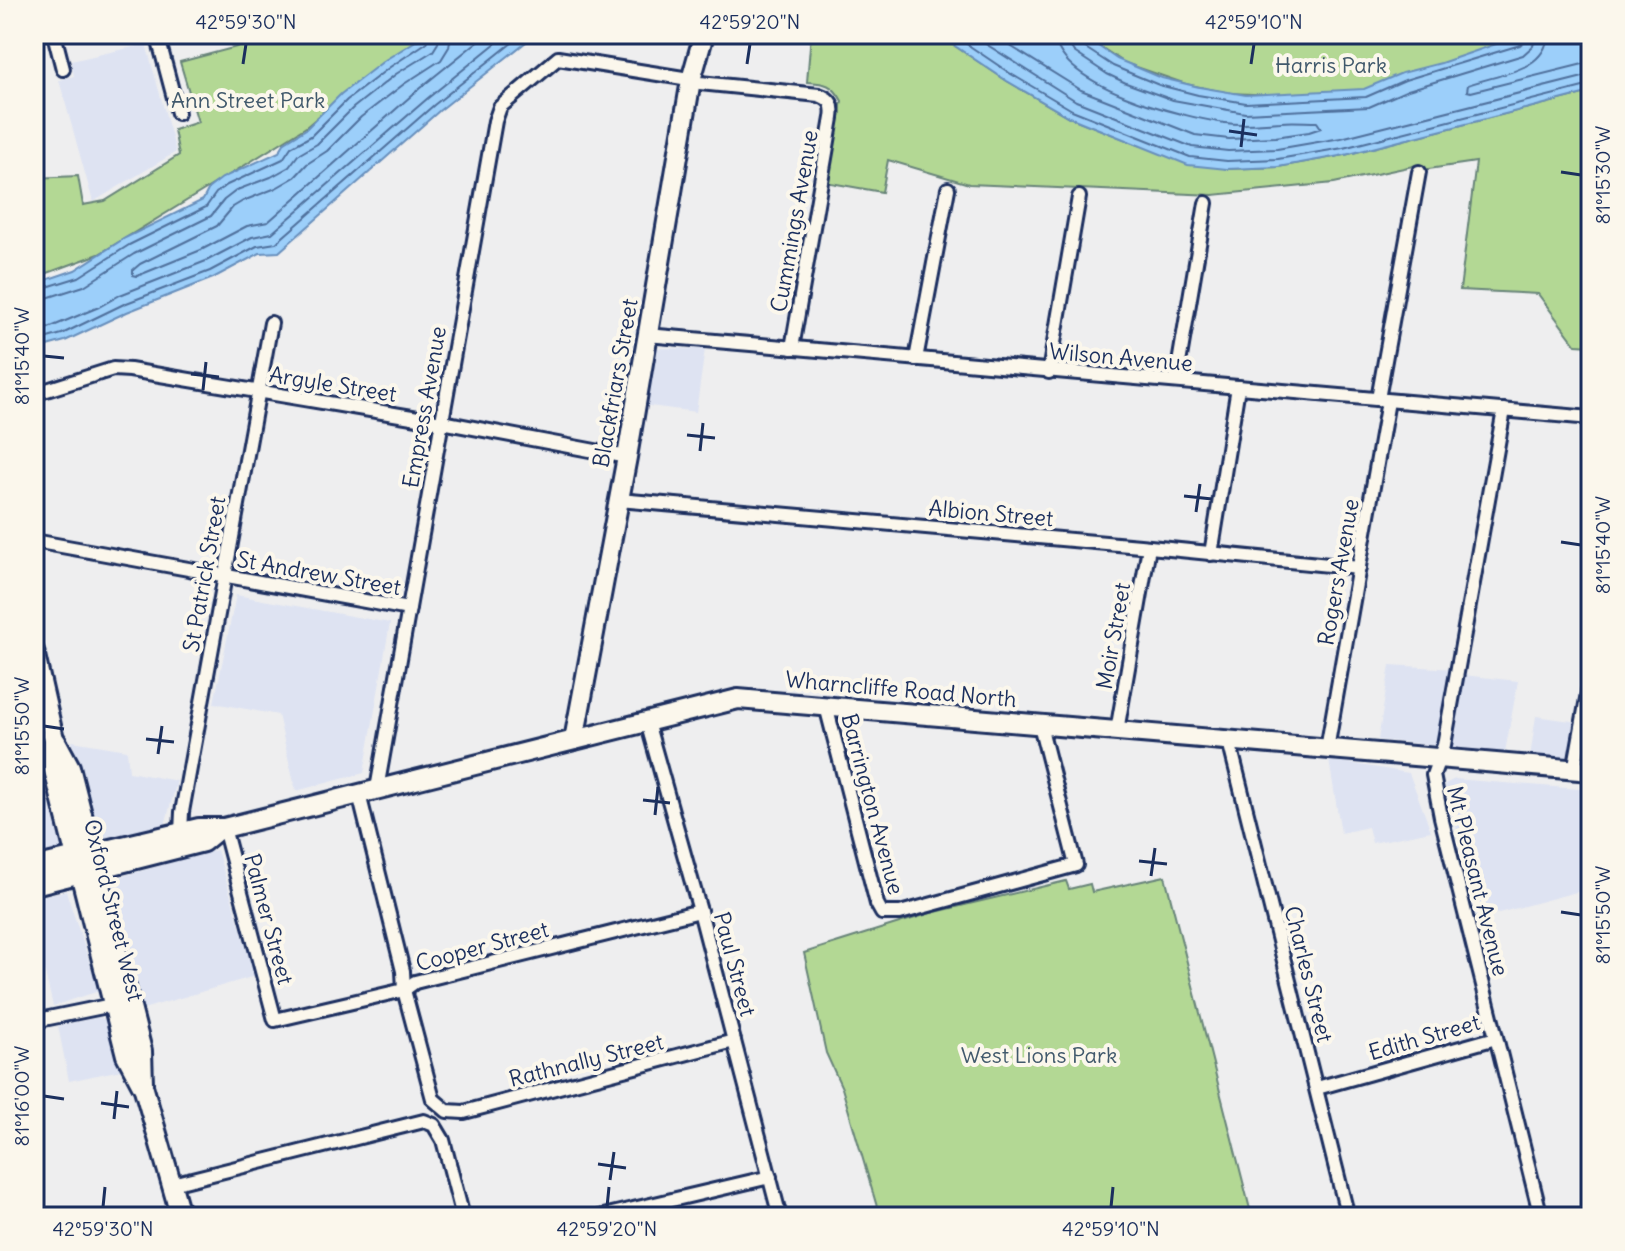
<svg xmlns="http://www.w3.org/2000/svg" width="1625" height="1251" viewBox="0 0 1625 1251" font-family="Delius,sans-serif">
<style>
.built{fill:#dee3f2}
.green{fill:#b3d894;stroke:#678479;stroke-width:2}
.water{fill:#9ccffa;stroke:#688fbc;stroke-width:2}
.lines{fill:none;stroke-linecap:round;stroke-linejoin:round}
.shore{stroke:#4f6f9c;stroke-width:2}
.street-casing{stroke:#1b2f5e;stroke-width:18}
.secondary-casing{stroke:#1b2f5e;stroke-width:24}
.street{stroke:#fbf7ec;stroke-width:12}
.secondary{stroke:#fbf7ec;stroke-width:18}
.ticks{fill:none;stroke:#1b2f5e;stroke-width:3}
.labels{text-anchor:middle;stroke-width:8;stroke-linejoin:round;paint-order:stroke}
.park-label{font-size:22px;fill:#41596c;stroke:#fbf7ec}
.street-label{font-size:22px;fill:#1b2f5e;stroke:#fbf7ec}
.neatline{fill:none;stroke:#1b2f5e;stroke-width:3}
.ticks-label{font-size:20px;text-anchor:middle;fill:#1b2f5e}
</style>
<rect width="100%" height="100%" fill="#eeeeef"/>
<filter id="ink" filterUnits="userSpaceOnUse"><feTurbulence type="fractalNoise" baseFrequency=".0125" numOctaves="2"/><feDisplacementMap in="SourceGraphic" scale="16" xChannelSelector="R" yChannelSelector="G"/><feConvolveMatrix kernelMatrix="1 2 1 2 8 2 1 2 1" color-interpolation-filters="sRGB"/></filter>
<g filter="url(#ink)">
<!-- built -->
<g class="built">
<polygon points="146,44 176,152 93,202 59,80 74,76 71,61"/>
<polygon points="653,348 705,349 696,412 642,405"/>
<polygon points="236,595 390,623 364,773 296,791 278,715 214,703"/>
<polygon points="1390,665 1454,669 1463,675 1518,681 1505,752 1378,740"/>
<polygon points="1591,697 1591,758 1530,757 1536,716 1578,722"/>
<polygon points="72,741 127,750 129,772 177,781 165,825 98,839"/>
<polygon points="34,753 63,851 34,859"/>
<polygon points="1329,760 1409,773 1431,831 1372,843 1368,827 1341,833"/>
<polygon points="1455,779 1591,790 1591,888 1480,918 1445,784"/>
<polygon points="217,850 255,976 143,1009 108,880"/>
<polygon points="66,891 99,991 53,1006 40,953 34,954 34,897"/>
<polygon points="98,1017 107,1020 121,1070 69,1081 58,1026"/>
</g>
<!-- green -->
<g class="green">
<polygon points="286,34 427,34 372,71 306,127 242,167 99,254 34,278 34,178 78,176 83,205 105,201 179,155 174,130 198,122 180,62"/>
<path d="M811 34H937L1007 81 1069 117 1139 145 1227 169 1278 167 1345 155 1591 92V346L1576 345 1538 294 1460 290 1476 162 1422 170 1413 166 1334 183 1213 195 969 184 888 160 882 192 825 182 842 101C833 84 825 83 807 82Z"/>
<polygon points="1081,34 1538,34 1343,98 1229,93 1186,84 1125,63"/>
<polygon points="1165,876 1252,1217 880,1217 842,1088 826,1053 804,953 931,913 1066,881 1069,889 1090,884 1092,892"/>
</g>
<!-- water -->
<g class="water">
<polygon points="427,34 536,34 439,111 279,252 260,253 213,278 127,312 65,341 47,346 34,357 34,284 75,270 125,238 203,200 209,188 222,178 279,152 285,142 306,129 341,94 385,60"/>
<polygon points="937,34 1081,34 1117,59 1162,78 1199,87 1246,95 1364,89 1402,73 1441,63 1525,34 1591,34 1591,92 1345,155 1278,167 1227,169 1188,165 1069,117 1007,81"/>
</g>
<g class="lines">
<!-- shore -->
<g class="shore">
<polyline points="451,34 449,47 441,60 404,84 361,117 327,151 307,164 295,177 276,188 243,201 233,207 217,226 140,264 133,270 133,275 137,276 201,250 247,226 268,222 420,88 487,34"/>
<polyline points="952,34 1011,74 1072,110 1190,157 1227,161 1278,159 1343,148 1591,85"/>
<polyline points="970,34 1076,101 1192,147 1228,151 1277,149 1341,138 1591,75"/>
<path d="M991 34 1081 90 1195 135 1229 139 1275 137 1309 132 1321 128 1317 122C1305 122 1292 121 1280 122 1261 123 1244 126 1225 123 1183 117 1056 86 1055 34"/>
<polyline points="1067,34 1068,43 1074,52 1107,74 1126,83 1173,100 1245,113 1369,107 1408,90 1523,55 1533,46 1536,34"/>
<polyline points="1077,34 1078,41 1084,47 1113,66 1159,85 1198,95 1246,103 1366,97 1405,80 1520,45 1525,41 1526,34"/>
<path d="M1548 34C1546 72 1497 74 1468 85L1467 91 1471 92 1591 62"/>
<polyline points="34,291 79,277 129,245 206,207 216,193 227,185 283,159 291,147 311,136 347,100 390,67 426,43 429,34"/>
<polyline points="34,302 84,286 134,254 211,216 224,200 237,190 271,177 289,167 298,155 317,144 353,108 396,74 433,51 438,43 439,34"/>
<polyline points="34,334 99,307 120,295 206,261 252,237 272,233 428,98 507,34"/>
<polyline points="34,348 44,339 62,334 124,304 210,271 257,246 276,243 434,105 523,34"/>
</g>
<defs>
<g id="street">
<polyline points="54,34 63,69"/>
<polyline points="157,34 178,113"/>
<polyline points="647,335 1591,418"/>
<polyline points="916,359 948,189"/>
<polyline points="1049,372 1079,197"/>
<polyline points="1176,381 1206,203"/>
<polyline points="34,394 113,369 130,370 442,422 627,457"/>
<polyline points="1378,399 1419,172"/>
<polyline points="1504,410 1444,745 1433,775 1441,817 1541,1217"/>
<polyline points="619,500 1140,546 1359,568"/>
<polyline points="34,541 409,609"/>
<polyline points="1211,554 1238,387"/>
<polyline points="826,706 877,904 882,913 900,913 1076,865 1040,725"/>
<polyline points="647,722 700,911 780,1217"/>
<polyline points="1117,731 1149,547"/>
<polyline points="1229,741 1348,1217"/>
<polyline points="1327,749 1388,401"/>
<polyline points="1574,771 1591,676"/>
<path d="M377 789 495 121 500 107 558 58 683 78 700 83 819 95C831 99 834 105 832 118L792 348"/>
<polyline points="359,794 403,971 404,990 433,1099 447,1111 464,1112 734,1041"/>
<polyline points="224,828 275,1020 404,990 415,982 700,911"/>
<polyline points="181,832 182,812 271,323"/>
<polyline points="34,1021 117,1004"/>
<polyline points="1317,1088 1496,1038"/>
<polyline points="172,1184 424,1121 434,1125 443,1140 463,1217"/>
<polyline points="599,1217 770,1177"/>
</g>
<g id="secondary">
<polyline points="34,651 54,739 54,770 126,1055 144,1089 181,1217"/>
<polyline points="574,740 627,457 691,80 704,34"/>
<polyline points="56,741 70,767 142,1051 143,1083"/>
<polyline points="34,867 199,828 224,828 738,699 1591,771"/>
<polyline points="34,885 203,842 220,828"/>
</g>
</defs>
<!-- street casing -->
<use href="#street" class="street-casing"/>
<!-- secondary casing -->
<use href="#secondary" class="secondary-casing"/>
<!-- street -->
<use href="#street" class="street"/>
<!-- secondary -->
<use href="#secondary" class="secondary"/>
</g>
</g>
<!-- ticks -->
<path class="ticks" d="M243 64 246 44M747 64 750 44M1251 64 1254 44M1229 131 1257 135M1241 147 1244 119M1561 172 1581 175M44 356 64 358M191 374 219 377M203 390 206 362M687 435 715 438M700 451 703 423M1184 496 1212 499M1196 512 1200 484M1561 542 1581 545M44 726 64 729M146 739 174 742M158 754 162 726M643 800 670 803M655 815 658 787M1139 861 1167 864M1151 876 1155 848M1561 912 1581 915M44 1096 64 1099M101 1103 129 1107M114 1119 117 1091M598 1164 626 1168M610 1180 614 1152M103 1207 105 1187M607 1207 609 1187M1111 1207 1113 1187"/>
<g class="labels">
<!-- park labels -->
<g class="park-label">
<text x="1331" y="73">Harris Park</text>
<text x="248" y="108">Ann Street Park</text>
<text x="1039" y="1063">West Lions Park</text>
</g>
<!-- street labels -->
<g class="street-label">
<text transform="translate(794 221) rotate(-80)" y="8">Cummings Avenue</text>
<text transform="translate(1121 357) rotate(5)" y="8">Wilson Avenue</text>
<text transform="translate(615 383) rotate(-80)" y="8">Blackfriars Street</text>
<text transform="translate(333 384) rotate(9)" y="8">Argyle Street</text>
<text transform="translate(424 407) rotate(-80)" y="8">Empress Avenue</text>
<text transform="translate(991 513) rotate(5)" y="8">Albion Street</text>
<text transform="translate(1338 572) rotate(-80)" y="8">Rogers Avenue</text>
<text transform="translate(319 573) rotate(10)" y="8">St Andrew Street</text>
<text transform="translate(204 574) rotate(-80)" y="8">St Patrick Street</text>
<text transform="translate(1113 636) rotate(-80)" y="8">Moir Street</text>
<text transform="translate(901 689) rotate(5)" y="8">Wharncliffe Road North</text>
<text transform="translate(873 804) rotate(75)" y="8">Barrington Avenue</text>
<text transform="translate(1478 881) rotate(76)" y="8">Mt Pleasant Avenue</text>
<text transform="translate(114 910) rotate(76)" y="8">Oxford Street West</text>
<text transform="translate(269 919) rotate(75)" y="8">Palmer Street</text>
<text transform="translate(482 946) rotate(-15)" y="8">Cooper Street</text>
<text transform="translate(735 964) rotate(75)" y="8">Paul Street</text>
<text transform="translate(1309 974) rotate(76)" y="8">Charles Street</text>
<text transform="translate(1424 1037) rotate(-16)" y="8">Edith Street</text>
<text transform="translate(586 1060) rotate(-14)" y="8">Rathnally Street</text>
</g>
</g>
<!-- margin -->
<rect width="1625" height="1251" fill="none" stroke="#fbf7ec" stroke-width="88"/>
<rect x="44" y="44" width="1537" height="1163" class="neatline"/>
<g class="ticks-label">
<text x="246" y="29">42°59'30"N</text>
<text x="750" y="29">42°59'20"N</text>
<text x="1254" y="29">42°59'10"N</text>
<text transform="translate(1603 175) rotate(-90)" y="7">81°15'30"W</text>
<text transform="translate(22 356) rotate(-90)" y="7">81°15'40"W</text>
<text transform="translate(1603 545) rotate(-90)" y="7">81°15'40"W</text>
<text transform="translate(22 726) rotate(-90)" y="7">81°15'50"W</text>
<text transform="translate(1603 915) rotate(-90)" y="7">81°15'50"W</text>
<text transform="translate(22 1096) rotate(-90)" y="7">81°16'00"W</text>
<text x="103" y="1236">42°59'30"N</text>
<text x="607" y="1236">42°59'20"N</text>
<text x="1111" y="1236">42°59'10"N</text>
</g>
</svg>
